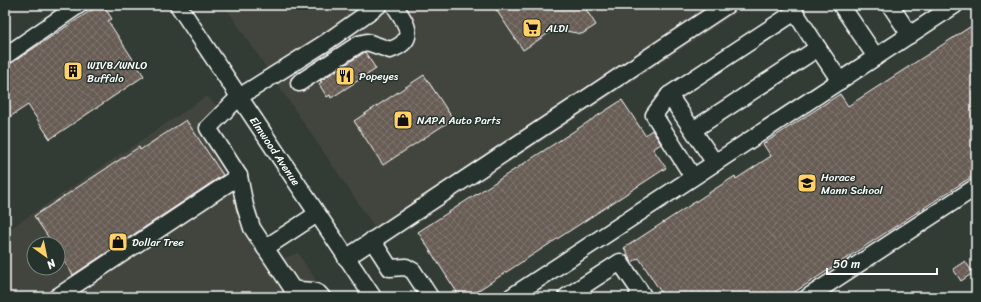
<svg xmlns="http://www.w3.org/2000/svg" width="981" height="302" viewBox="0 0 981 302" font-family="Sriracha,sans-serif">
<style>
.built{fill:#43453e;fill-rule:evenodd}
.building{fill:url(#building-cross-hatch);stroke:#fff}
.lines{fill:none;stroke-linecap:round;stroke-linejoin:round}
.minor-casing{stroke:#fff;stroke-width:19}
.minor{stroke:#26332d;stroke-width:16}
.labels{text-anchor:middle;stroke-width:3;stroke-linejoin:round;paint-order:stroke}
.poi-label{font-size:11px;fill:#fff;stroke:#26332d;text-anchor:start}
.street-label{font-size:11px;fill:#fff;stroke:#26332d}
</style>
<defs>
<pattern id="building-cross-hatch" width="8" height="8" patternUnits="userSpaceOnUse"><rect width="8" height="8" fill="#685d54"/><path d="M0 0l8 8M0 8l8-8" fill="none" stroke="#7f756e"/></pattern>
</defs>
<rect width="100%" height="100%" fill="#333b35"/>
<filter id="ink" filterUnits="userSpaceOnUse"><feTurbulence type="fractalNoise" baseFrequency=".025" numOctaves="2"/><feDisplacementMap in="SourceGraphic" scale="8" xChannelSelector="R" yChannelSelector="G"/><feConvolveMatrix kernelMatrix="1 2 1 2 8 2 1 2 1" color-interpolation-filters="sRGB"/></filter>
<g filter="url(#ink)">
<!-- built -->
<g class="built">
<polygon points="224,5 748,5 386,244"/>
<path d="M207 96 227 117 219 137 237 165 243 162 264 231 285 258 298 253 327 297H5V232ZM34 244H58V268H34Z"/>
</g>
<!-- building -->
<g class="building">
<polygon points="99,5 103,5 112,19 108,21 144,76 50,139 28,105 5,120 5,66 10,64"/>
<polygon points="493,5 583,5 596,25 582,34 555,29 523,50"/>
<polygon points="976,23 976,174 787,297 664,297 639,258 632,262 624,248 735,176 736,179 771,156 763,144 840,94 848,106"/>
<polygon points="365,52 376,69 331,98 330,95 327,97 319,84 322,82 320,81"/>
<polygon points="424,75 453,119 383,165 354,121"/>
<polygon points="622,100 645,135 652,130 661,144 653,149 666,168 468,297 460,297 418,232"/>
<polygon points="186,120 223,175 73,275 58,252 58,244 53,244 34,216 139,147 140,150"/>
<polygon points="965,261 973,273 961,281 953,269"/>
</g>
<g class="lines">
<defs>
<g id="minor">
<polyline points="178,5 373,297"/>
<polyline points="841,5 876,57"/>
<polyline points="890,5 910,35"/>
<polyline points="818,48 840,81"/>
<polyline points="5,56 79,5"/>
<path d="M299 83 359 44 367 42 390 50C419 40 406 23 394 5"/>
<polyline points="669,95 654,115 693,177"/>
<polyline points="693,130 818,48 795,12 669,95 715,163"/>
<polyline points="372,240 390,268 406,267 413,271 430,297"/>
<polyline points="265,248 317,214"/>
<polyline points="346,258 727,5"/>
<path d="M292 289C302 292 315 287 322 297"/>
<polyline points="57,297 239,176"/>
<polyline points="298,297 252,228 245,206 239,176 208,128 239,97 325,43 379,5"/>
<polyline points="511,297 955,5"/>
<polyline points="566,297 620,262 642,294 637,297"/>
<polyline points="808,297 976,187"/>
</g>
</defs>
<!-- minor casing -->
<use href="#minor" class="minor-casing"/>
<!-- minor -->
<use href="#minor" class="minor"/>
</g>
</g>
<!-- icons -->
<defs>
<symbol id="supermarket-square" viewBox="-11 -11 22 22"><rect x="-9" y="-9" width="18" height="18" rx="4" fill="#ffd166" stroke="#26332d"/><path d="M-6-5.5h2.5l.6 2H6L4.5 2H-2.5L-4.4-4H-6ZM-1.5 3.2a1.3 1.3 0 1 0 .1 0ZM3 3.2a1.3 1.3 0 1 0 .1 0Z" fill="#111"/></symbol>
<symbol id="building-square" viewBox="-11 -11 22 22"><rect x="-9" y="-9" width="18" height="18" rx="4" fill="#ffd166" stroke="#26332d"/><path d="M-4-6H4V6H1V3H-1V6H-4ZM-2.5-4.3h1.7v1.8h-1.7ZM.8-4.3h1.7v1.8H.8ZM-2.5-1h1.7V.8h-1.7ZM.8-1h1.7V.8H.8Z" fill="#111"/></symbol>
<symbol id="restaurant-square" viewBox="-11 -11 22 22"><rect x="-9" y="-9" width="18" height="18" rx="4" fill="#ffd166" stroke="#26332d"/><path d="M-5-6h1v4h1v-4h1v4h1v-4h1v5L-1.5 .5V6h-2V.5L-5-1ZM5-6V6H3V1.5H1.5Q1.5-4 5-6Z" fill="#111"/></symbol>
<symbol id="shop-square" viewBox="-11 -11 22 22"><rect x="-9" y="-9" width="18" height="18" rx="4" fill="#ffd166" stroke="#26332d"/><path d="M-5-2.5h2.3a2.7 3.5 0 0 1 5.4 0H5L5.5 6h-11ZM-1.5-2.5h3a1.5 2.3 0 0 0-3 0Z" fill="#111"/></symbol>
<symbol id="school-square" viewBox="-11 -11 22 22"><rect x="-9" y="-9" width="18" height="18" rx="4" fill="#ffd166" stroke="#26332d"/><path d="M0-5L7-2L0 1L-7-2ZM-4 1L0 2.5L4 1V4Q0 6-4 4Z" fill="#111"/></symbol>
</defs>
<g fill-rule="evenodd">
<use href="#supermarket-square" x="521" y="17" width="22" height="22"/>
<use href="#building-square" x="62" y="60" width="22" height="22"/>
<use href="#restaurant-square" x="334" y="65" width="22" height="22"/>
<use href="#shop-square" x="392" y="109" width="22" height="22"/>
<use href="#school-square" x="796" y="172" width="22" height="22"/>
<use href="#shop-square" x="107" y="231" width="22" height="22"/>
</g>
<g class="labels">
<!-- poi labels -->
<g class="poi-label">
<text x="546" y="32">ALDI</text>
<text x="87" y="69">WIVB/WNLO<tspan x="87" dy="13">Buffalo</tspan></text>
<text x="359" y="80">Popeyes</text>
<text x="417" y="124">NAPA Auto Parts</text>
<text x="821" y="181">Horace<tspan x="821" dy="13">Mann School</tspan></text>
<text x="132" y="246">Dollar Tree</text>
</g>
<!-- street labels -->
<g class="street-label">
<text transform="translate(275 151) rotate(56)" y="4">Elmwood Avenue</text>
</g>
</g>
<!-- margin -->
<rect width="981" height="302" fill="none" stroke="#26332d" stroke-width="20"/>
<rect x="10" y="10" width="961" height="282" fill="none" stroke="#fff" stroke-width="1.5" filter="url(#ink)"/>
<!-- north arrow -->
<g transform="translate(46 256) rotate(147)"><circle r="19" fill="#26332d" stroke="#7d8581"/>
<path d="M0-3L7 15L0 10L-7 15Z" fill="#ffd166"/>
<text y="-6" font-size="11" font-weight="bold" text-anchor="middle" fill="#ffffff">N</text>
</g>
<!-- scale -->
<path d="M827 268v6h110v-6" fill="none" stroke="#ffffff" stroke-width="2"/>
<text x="833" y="268" font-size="12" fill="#ffffff" stroke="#26332d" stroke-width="3" paint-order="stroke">50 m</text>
</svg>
